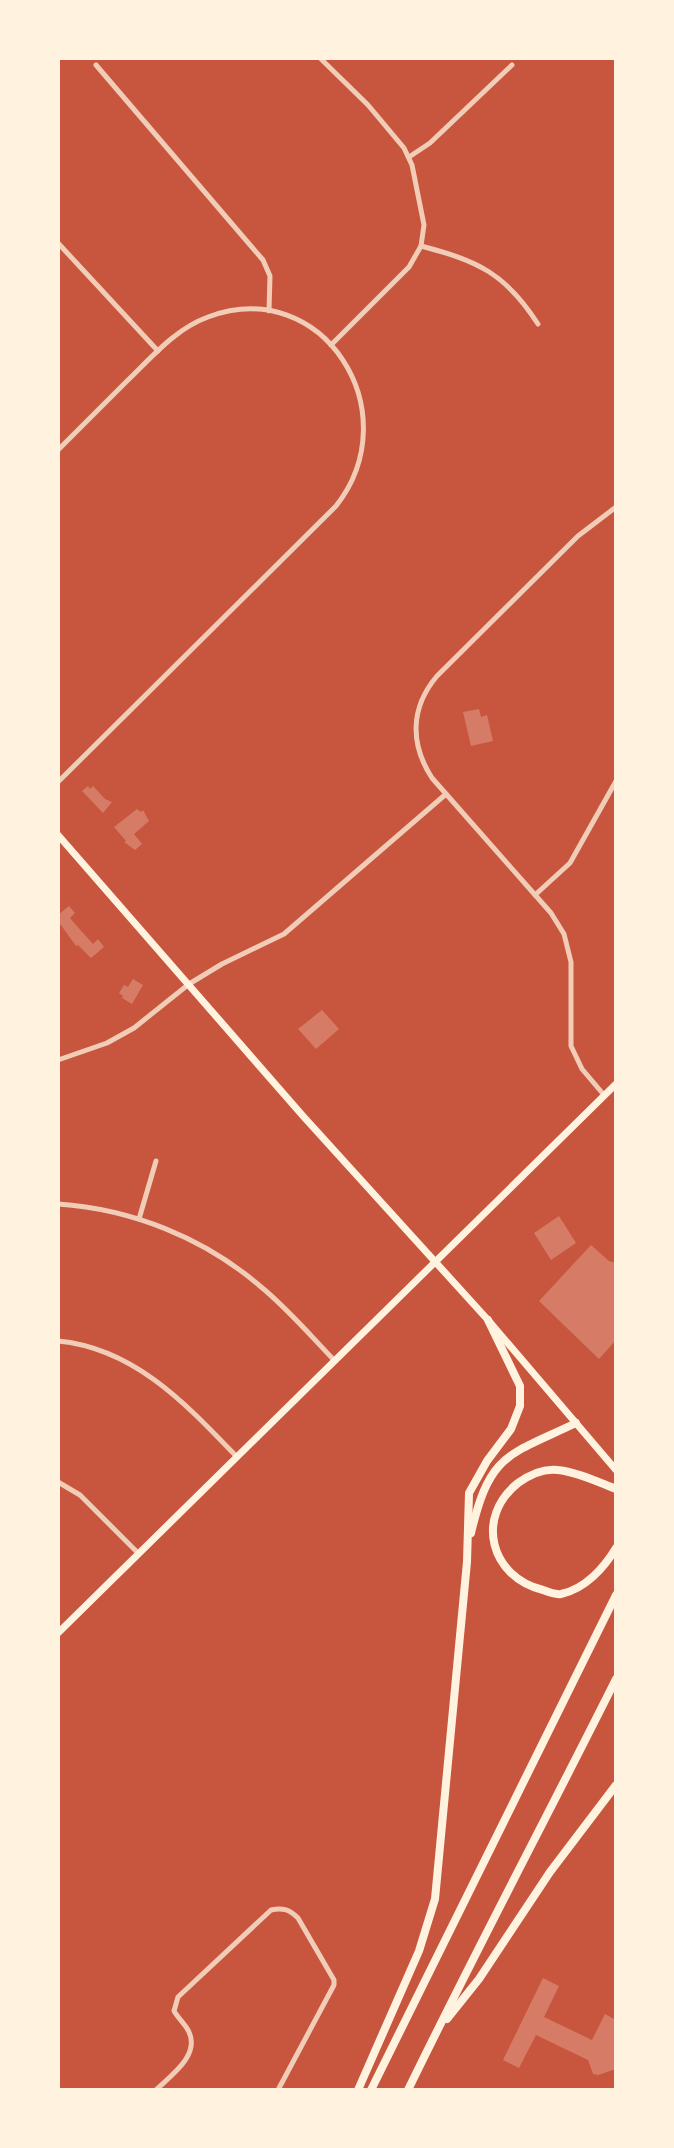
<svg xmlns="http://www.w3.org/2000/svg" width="674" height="2148" viewBox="0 0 674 2148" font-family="'Noto Serif',serif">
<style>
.building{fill:#d67c66}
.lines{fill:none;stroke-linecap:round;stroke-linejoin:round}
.minor{stroke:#f1ccb7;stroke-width:5}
.primary{stroke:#fff3e0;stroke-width:7}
.motorway{stroke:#fff3e0;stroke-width:8}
</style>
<rect width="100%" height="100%" fill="#c8553d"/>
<!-- building -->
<g class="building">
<polygon points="479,709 481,717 487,715 493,741 471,746 463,712"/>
<polygon points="88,786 90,789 93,786 105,799 112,802 103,813 82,791"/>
<polygon points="137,809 141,812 143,810 149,821 134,834 142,844 135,850 124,842 126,841 114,827"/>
<polygon points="69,906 75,913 70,918 75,924 93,944 98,939 104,947 91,958 78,945 76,946 58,921 58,915"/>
<polygon points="133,979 143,985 132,1004 122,998 123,996 119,993 124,985 128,987"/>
<polygon points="322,1010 339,1029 316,1049 298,1029"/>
<polygon points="559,1216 576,1243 551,1260 534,1233"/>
<polygon points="591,1245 609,1261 616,1263 616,1340 599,1359 539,1301"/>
<polygon points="543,1978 559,1986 544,2017 592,2040 605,2014 616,2020 616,2069 598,2075 593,2074 588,2060 536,2035 519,2068 503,2060"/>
</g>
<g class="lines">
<!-- minor -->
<g class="minor">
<polyline points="320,58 368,105 404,148 412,165 424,225 421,246 409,267 331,345"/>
<polyline points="96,65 263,260 270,276 269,311"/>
<polyline points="409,157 430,143 512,65"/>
<polyline points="58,243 158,351"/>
<path d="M421 246C478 261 505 273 538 324"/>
<path d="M58 450C81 427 104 404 127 381 152 357 175 329 208 317 323 274 410 412 336 506L58 782"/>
<polyline points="535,895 570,863 616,781"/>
<polyline points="58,1060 107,1043 134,1028 189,984 222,964 284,934 446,794"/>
<path d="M604 1095 582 1069 571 1046V962L564 934 551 913 432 778C410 744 410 708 437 676L578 536 616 507"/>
<path d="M58 1204C132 1209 204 1238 260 1286 287 1308 310 1335 334 1360"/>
<polyline points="139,1219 156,1161"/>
<path d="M58 1341C134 1348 186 1404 236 1456"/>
<polyline points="58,1482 80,1495 138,1553"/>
<path d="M156 2090C170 2076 200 2056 189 2032 186 2025 178 2018 174 2011L178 1997 271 1910C283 1907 290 1910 298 1918L334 1980V1985L278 2090"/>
</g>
<!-- primary -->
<g class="primary">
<polyline points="58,835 303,1116 488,1320 616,1470"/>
<polyline points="58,1633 616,1084"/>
</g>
<!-- motorway -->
<g class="motorway">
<path d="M616 1489C598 1482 577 1472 558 1470 543 1468 529 1475 518 1483 475 1517 490 1577 543 1590 548 1592 555 1595 561 1594 585 1589 604 1568 616 1548"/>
<path d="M471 1533C490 1453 507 1456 576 1423"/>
<polyline points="447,2019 479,1979 550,1872 616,1785"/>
<polyline points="358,2090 419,1951 435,1899 467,1562 469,1493 487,1461 511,1429 520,1406 520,1386 488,1320"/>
<polyline points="371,2090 616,1595"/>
<path d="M408 2090C475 1952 547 1817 616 1679"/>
</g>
</g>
<!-- border -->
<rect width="674" height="2148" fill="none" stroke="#fff3e0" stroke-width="120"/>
</svg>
